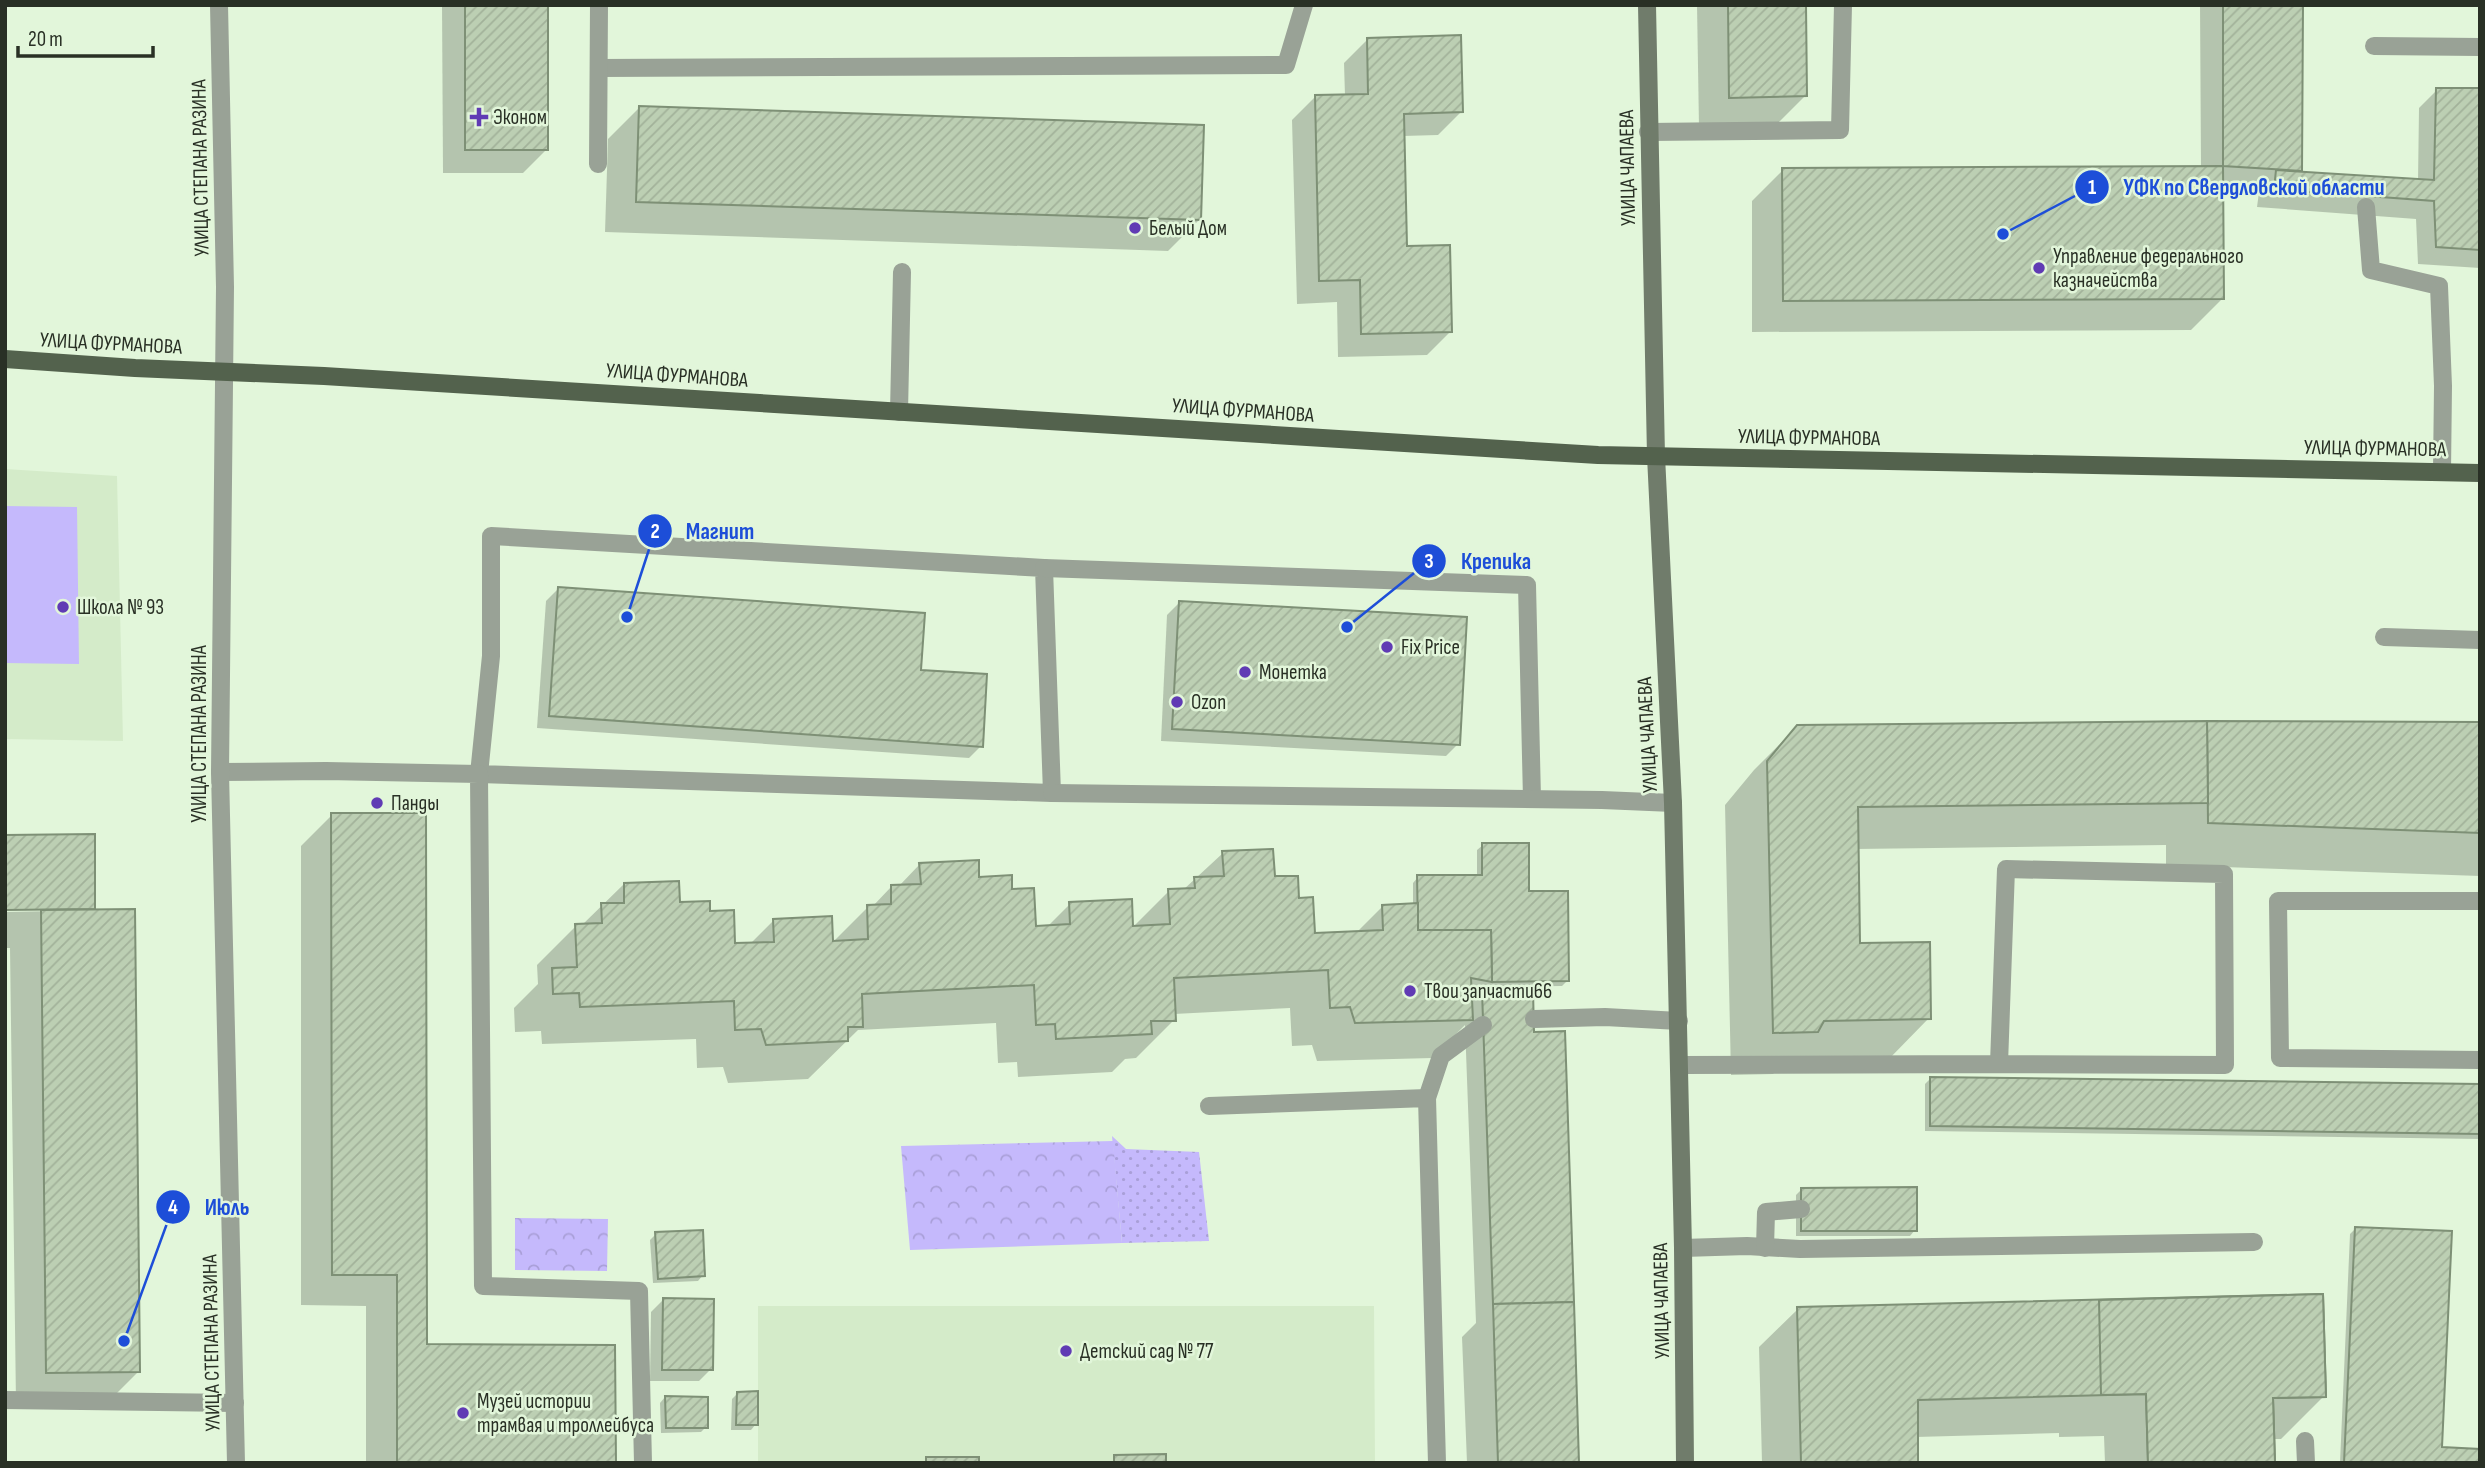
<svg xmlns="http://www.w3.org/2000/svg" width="2485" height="1468" viewBox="0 0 2485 1468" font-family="'Sofia Sans Condensed',sans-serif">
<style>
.built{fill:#d4ebc9}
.grass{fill:url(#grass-dots)}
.park{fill:url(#park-crowns)}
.pitch{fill:#c5b9fc}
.shadow{fill:#0003}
.building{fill:url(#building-hatch);stroke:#7e9076;stroke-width:2}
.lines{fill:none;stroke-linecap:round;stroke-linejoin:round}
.service{stroke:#99a296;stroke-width:18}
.tertiary{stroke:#99a296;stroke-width:18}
.secondary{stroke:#707c6b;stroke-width:18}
.primary{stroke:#53624d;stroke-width:18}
.poi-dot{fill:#603bb4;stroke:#e2f6da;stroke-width:2.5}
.labels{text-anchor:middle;stroke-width:5;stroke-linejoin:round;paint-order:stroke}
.poi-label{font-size:21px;fill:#293025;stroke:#e2f6da;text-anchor:start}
.street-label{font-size:21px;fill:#293025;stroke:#e2f6da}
.leader{fill:none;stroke:#1d4ed8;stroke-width:2.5}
.callout-dot{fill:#1d4ed8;stroke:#e2f6da;stroke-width:2.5}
.mark-label{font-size:21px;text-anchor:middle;font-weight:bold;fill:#fff}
.callout-label{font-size:23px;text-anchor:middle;font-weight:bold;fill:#1d4ed8;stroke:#e2f6da;stroke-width:5;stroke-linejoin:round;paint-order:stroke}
</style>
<defs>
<pattern id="grass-dots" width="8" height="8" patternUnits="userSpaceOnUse" patternTransform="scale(1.75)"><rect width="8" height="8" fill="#c5b9fc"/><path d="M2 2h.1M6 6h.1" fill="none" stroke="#a99fd8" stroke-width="1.8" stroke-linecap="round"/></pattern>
<pattern id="park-crowns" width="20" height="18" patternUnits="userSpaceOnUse" patternTransform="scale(1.75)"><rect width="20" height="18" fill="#c5b9fc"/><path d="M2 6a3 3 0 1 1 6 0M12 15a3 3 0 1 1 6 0" fill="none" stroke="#a99fd8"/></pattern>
<pattern id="building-hatch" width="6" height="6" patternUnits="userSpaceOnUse" patternTransform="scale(1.75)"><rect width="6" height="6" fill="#bccfb3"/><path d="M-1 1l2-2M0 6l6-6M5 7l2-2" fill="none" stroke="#a2b29a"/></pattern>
</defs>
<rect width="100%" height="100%" fill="#e2f6da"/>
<!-- built -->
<g class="built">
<polygon points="5,469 117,476 123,741 5,739"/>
<polygon points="758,1306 1374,1306 1375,1463 758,1463"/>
</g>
<!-- grass -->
<polygon class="grass" points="1112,1136 1126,1149 1199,1152 1209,1241 1122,1243"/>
<!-- park -->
<g class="park">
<polygon points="1113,1141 1122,1243 910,1250 901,1146"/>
<polygon points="515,1218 608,1219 607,1271 515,1270"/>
</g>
<!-- pitch -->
<polygon class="pitch" points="5,506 77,507 79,664 5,663"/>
<!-- shadow -->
<g class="shadow">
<polygon points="442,5 546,5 546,150 523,173 443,173"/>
<polygon points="1697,5 1804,5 1805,96 1774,127 1699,128"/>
<polygon points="2200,5 2302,5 2301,170 2297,173 2418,181 2419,108 2437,90 2480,90 2480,268 2418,264 2416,219 2257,207 2259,192 2222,190 2223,298 2191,330 1752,332 1752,201 1783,170 2201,168"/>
<polygon points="1367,40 1461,112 1438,135 1403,136 1405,248 1450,332 1427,355 1338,357 1337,302 1297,304 1292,120 1315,97 1345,96 1344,63"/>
<polygon points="639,108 1199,220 1168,251 605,232 608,139"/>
<polygon points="558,589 919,671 981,746 969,758 537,728 546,601"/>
<polygon points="1179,603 1458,744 1446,756 1161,741 1167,615"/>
<polygon points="2480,723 2480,876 2166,865 2166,845 1856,849 1858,945 1929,1018 1887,1061 1784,1063 1773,1074 1731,1075 1725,805 1754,770 1797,727"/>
<polygon points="332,815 425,1346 614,1463 366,1463 366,1306 301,1305 301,846"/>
<polygon points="93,836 94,911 139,1371 107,1403 16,1404 10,948 5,948 5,912 57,911"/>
<polygon points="1483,845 1527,893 1567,981 1562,986 1484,987 1479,993 1531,991 1533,1034 1577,1463 1467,1463 1462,1337 1476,1323 1465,1025 1432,1058 1317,1061 1312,1045 1292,1046 1290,1008 1174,1014 1174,1020 1136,1058 1125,1059 1112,1072 1018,1077 1017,1062 998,1063 996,1023 858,1030 808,1079 728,1083 723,1067 697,1068 696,1039 542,1044 541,1031 515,1032 514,1008 538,984 537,965 576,926 581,926 624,884 709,913 734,945 750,944 774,920 832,943 868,907 872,907 891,887 898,887 920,864 978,878 1010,891 1034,927 1047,927 1070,904 1132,928 1169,891 1183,890 1223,853 1273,878 1298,900 1313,935 1356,933 1383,906 1413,905 1413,883 1418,877 1477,877 1477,850"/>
<polygon points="1931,1078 2480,1086 2480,1139 1925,1131 1925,1084"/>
<polygon points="1802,1189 1915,1230 1910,1236 1796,1236 1796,1195"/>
<polygon points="2355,1229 2440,1448 2477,1463 2340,1463 2350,1234"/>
<polygon points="656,1234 703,1275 698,1281 653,1283 650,1240"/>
<polygon points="663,1300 711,1369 699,1381 650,1381 651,1312"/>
<polygon points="1798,1309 2324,1396 2281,1439 2272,1439 2273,1463 2105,1463 2104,1436 2059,1437 2059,1433 1916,1437 1916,1463 1762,1463 1759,1347"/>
<polygon points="737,1394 756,1424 751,1430 731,1430 732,1399"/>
<polygon points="665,1397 706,1427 701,1432 661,1433 660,1403"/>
</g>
<!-- building -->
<g class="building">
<rect x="465" y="5" width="83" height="145"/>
<polygon points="1728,5 1806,5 1807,96 1729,98"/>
<polygon points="2223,5 2303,5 2302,171 2223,166"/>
<polygon points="1461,35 1463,112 1404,114 1407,246 1450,245 1452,332 1361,334 1360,280 1319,281 1315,95 1368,94 1367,38"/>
<polygon points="2436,88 2480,88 2480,250 2436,247 2434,201 2274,189 2276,170 2434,180"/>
<polygon points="639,106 1204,125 1201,220 636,202"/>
<polygon points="2223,166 2224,299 1783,301 1782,168"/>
<polygon points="558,587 925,613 921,670 987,674 983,747 549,716"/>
<polygon points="1179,601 1467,617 1460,745 1172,729"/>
<polygon points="2207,721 2480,722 2480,833 2208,823"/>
<polygon points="2207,721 2208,803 1858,807 1860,943 1930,942 1931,1019 1824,1021 1818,1032 1773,1033 1767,761 1797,725"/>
<polygon points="331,813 426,813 427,1344 615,1345 616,1463 397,1463 397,1275 332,1275"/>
<polygon points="95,834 95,909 5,910 5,835"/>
<polygon points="1482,843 1529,843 1529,891 1568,891 1569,981 1492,982 1491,930 1418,930 1417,875 1482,875"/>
<polygon points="1273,849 1275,876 1298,876 1299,898 1313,897 1315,933 1383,930 1382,905 1418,903 1418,930 1491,930 1492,982 1471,978 1473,1020 1355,1023 1350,1007 1330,1008 1328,970 1174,978 1176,1021 1151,1021 1152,1034 1056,1039 1055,1024 1036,1025 1034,985 862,994 863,1027 848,1027 848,1041 766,1045 761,1029 735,1030 734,1001 580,1007 579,993 553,994 552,968 577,967 575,924 602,923 601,903 624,903 624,883 679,881 680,902 710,901 710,911 734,910 735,943 774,942 773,919 832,916 833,941 868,939 867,905 891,904 891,885 921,884 919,863 979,860 979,877 1012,875 1012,889 1034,888 1036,926 1070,924 1069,902 1132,899 1133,926 1170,924 1168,889 1195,888 1194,877 1224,876 1222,851"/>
<polygon points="135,909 140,1372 46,1373 41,910"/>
<polygon points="1533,990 1534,1032 1565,1031 1574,1302 1493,1304 1482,991"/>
<polygon points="1930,1077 2480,1084 2480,1134 1930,1126"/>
<polygon points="1917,1187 1917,1231 1801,1231 1801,1188"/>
<polygon points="2355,1227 2452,1231 2442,1447 2480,1449 2479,1463 2344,1463"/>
<polygon points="703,1230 705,1276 658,1279 655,1232"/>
<polygon points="2323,1294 2326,1397 2273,1398 2275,1463 2148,1463 2146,1394 1918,1400 1918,1463 1801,1463 1797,1307"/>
<polygon points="2323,1294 2326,1397 2273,1398 2275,1463 2148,1463 2146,1394 2101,1395 2099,1300"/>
<polygon points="663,1298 714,1299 713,1370 662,1370"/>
<polygon points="1574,1302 1579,1463 1498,1463 1493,1304"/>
<polygon points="758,1391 758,1425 736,1425 737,1392"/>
<polygon points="665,1396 708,1397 708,1428 666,1428"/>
<polygon points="1166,1454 1166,1463 1114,1463 1114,1455"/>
<rect x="926" y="1457" width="53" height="6"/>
</g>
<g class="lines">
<!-- service -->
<g class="service">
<polyline points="2374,46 2480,47"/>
<polyline points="599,68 1286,65 1304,5"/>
<polyline points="1648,132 1840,130 1843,5"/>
<polyline points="598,164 599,5"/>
<polyline points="2366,207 2371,270 2439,286 2443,386 2442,472"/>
<polyline points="899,412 902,272"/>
<polygon points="491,536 1044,568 1052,793 479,774 491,656"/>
<polyline points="1044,568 1527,585 1532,799"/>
<polyline points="2384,637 2480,640"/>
<polyline points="220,772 326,771 479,774 483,1286 639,1291 643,1463"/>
<polyline points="1052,793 1602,800 1673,803"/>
<polyline points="2480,901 2278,901 2280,1058 2480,1060"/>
<polyline points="1534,1019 1605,1017 1679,1021"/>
<polyline points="1680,1065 1999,1064 2006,869 2224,874 2225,1065 1999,1064"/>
<polyline points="1427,1098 1441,1056 1483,1025"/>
<polyline points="1209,1106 1427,1098 1437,1463"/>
<polyline points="1683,1248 1747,1246 1800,1249 2254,1242"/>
<polyline points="1765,1248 1766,1212 1801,1209"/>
<polyline points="5,1400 235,1403"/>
<polyline points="2305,1441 2306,1463"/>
</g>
<!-- tertiary -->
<polyline class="tertiary" points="219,5 225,287 220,772 236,1463"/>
<!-- secondary -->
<polyline class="secondary" points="1647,5 1656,456 1673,803 1683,1248 1685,1463"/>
<!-- primary -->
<polyline class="primary" points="5,359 135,368 324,376 1598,455 2480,473"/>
</g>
<!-- markers -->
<g class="poi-dot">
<path d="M475.5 106.5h7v7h7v7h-7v7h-7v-7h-7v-7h7z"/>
<circle cx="1135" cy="228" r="7"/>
<circle cx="2039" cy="268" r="7"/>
<circle cx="63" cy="607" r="7"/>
<circle cx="1387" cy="647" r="7"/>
<circle cx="1245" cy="672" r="7"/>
<circle cx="1177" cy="702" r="7"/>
<circle cx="377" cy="803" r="7"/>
<circle cx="1410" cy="991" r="7"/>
<circle cx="1066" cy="1351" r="7"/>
<circle cx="463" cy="1413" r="7"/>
</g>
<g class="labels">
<!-- poi labels -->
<g class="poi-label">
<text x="493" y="124">Эконом</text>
<text x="1149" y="235">Белый Дом</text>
<text x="2053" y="263">Управление федерального<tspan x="2053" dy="24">казначейства</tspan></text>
<text x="77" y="614">Школа № 93</text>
<text x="1401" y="654">Fix Price</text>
<text x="1259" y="679">Монетка</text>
<text x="1191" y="709">Ozon</text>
<text x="391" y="810">Панды</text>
<text x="1424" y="998">Твои запчасти66</text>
<text x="1080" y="1358">Детский сад № 77</text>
<text x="477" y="1408">Музей истории<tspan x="477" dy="24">трамвая и троллейбуса</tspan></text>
</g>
<!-- street labels -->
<g class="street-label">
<text transform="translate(200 168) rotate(-91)" y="7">УЛИЦА СТЕПАНА РАЗИНА</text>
<text transform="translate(1627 168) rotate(-91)" y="7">УЛИЦА ЧАПАЕВА</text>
<text transform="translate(111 343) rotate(3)" y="7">УЛИЦА ФУРМАНОВА</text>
<text transform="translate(677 375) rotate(4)" y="7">УЛИЦА ФУРМАНОВА</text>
<text transform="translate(1243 410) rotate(4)" y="7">УЛИЦА ФУРМАНОВА</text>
<text transform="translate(1809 437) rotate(1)" y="7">УЛИЦА ФУРМАНОВА</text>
<text transform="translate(2375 448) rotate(1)" y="7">УЛИЦА ФУРМАНОВА</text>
<text transform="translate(199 734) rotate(-90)" y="7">УЛИЦА СТЕПАНА РАЗИНА</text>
<text transform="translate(1647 735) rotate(-93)" y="7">УЛИЦА ЧАПАЕВА</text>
<text transform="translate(1661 1301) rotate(-91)" y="7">УЛИЦА ЧАПАЕВА</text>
<text transform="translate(211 1343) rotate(-91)" y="7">УЛИЦА СТЕПАНА РАЗИНА</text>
</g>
</g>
<!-- callouts -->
<path class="leader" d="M2003 234L2092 187M627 617L655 531M1347 627L1429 561M124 1341L173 1207"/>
<g class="callout-dot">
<circle cx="2003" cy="234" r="7"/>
<circle cx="627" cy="617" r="7"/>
<circle cx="1347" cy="627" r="7"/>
<circle cx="124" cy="1341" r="7"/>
<circle cx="2092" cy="187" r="18"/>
<circle cx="655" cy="531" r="18"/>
<circle cx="1429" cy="561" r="18"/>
<circle cx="173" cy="1207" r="18"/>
</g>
<g class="mark-label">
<text x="2092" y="194">1</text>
<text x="655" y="538">2</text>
<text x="1429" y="568">3</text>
<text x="173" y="1214">4</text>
</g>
<g class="callout-label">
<text x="2254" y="195">УФК по Свердловской области</text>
<text x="720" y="539">Магнит</text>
<text x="1496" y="569">Крепика</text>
<text x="227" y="1215">Июль</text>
</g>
<!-- border -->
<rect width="2485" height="1468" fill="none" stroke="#293025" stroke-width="14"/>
<!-- scale -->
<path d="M18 46v10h135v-10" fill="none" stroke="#293025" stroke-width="3.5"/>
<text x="28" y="46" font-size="21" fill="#293025" stroke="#e2f6da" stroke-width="5" paint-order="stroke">20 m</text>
</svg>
